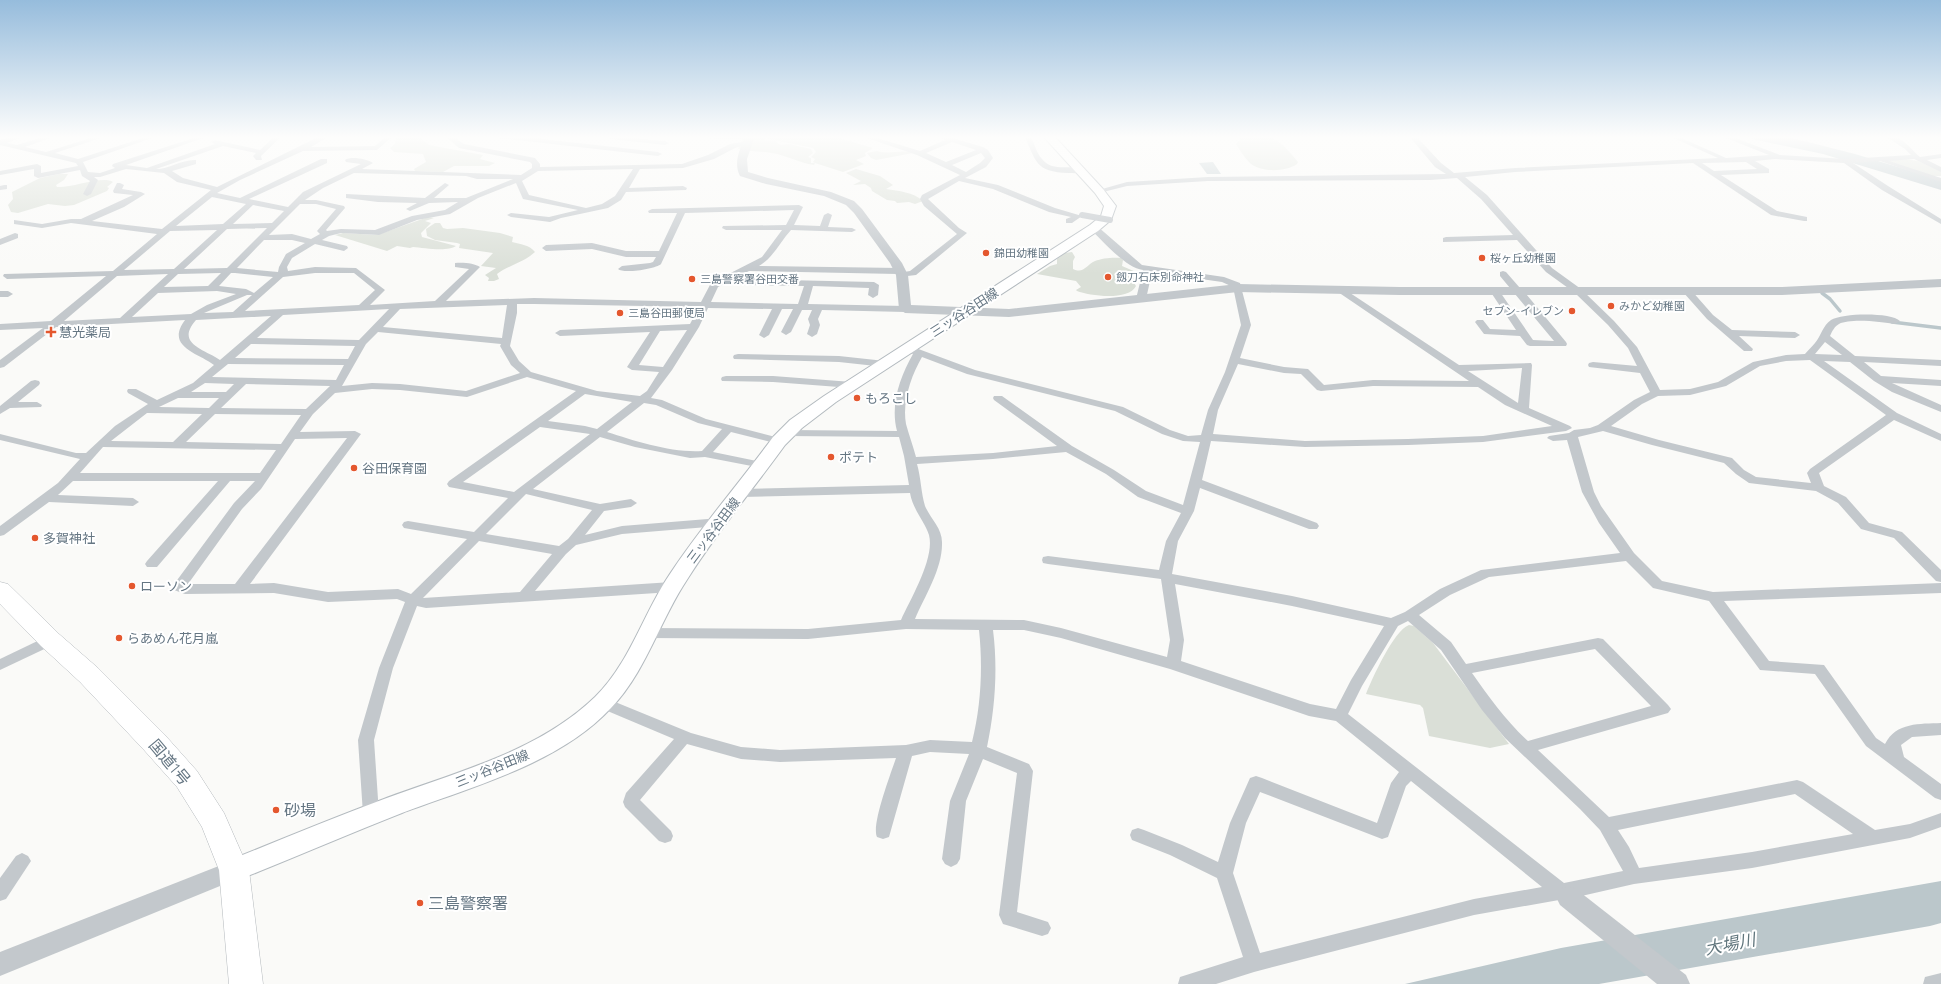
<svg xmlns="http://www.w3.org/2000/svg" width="1941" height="984" viewBox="0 0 1941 984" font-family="Quicksand,'Noto Sans JP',sans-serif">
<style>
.green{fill:#dadfd7}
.water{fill:#bbc7cb}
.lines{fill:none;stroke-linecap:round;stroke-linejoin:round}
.stream{stroke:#bbc7cb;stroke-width:3.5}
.river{fill:#bbc7cb;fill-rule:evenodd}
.secondary-casing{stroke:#b3babf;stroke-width:2}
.trunk-casing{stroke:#b4b9bd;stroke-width:1}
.minor{fill:#c3c8cc;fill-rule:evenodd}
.tertiary{fill:#c3c8cc;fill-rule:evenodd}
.secondary{fill:#fff;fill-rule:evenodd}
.trunk{fill:#fff;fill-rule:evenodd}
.pedestrian-bridge{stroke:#c3c8cc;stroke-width:6}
.poi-dot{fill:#e4572e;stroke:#fff;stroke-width:1.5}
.labels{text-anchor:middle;stroke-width:4;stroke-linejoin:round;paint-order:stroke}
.far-poi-label{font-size:11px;fill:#657683;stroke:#fff;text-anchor:start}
.street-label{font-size:13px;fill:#657683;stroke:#fff}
.poi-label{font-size:13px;fill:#657683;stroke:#fff;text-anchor:start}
.near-street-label{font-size:16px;fill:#657683;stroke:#fff}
.near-poi-label{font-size:16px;fill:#657683;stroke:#fff;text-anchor:start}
.near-water-label{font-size:17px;font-style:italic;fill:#60757c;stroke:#fff}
</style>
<rect width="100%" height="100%" fill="#fafaf8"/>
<!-- green -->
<g class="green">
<polygon points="396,136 420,136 419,137 429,145 483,155 480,159 495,163 489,166 454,166 443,172 415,171 414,169 426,162 423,154 394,152 390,148 395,144"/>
<path d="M743 136H764L765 140 775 141 780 145 789 144 811 149 813 153 808 157 811 158V163H815L813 162 815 159 811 157 816 152 813 148 774 140 767 139 766 136H832L873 148 865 153 866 156 856 160 864 164 843 172 815 163 814 165C799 163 786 155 772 153 761 151 750 152 738 149Z"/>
<path d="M1247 137C1276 135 1280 140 1298 162L1297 164C1286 172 1259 173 1249 162 1244 157 1240 150 1236 144L1241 138Z"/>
<path d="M877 151C890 155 901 149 913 153L876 160 871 158 867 153Z"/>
<polygon points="1906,159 1918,161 1941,171 1941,176 1931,176 1886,161"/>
<path d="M856 169 880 176 893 185 886 189C899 191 913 192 923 201L915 204 909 202 897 203 895 201 887 200 872 191 871 188 865 184 853 185 861 181 846 173Z"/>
<path d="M59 174H68L64 180 56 185 57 187C72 188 103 175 113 182L107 187 109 188 107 191 74 205 65 206 48 204 18 213 11 212 8 205 13 199 12 192 40 178Z"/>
<path d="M428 217 434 218 425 221 431 223 421 233 422 237 456 246C448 252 424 248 413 247L410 248 397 246 387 251 335 235 343 233 377 235Z"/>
<path d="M435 223H440L443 228 447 229 463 228 500 233 513 237 512 242C520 244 530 245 535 252 523 263 509 265 497 274L499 279 494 281H488L489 278 485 275 496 268 481 266 493 253 459 248 460 244 457 243 435 240 427 236 426 229Z"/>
<path d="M1072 252 1075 257 1073 261V269C1084 274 1086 265 1095 261 1102 258 1114 257 1121 258L1123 260 1122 266 1136 272 1137 279 1134 283 1136 286C1129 301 1090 296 1077 291L1076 290 1081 287 1076 281 1037 274 1050 266 1057 264V259L1065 253Z"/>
<path d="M1409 625 1414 626 1433 643 1509 744 1490 748 1429 736 1423 708 1420 705 1366 694C1372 679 1394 630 1409 625Z"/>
</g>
<!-- water -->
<g class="water">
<polygon points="1213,162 1221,174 1207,174 1199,163"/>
<polygon points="1941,881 1941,923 1930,926 1599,984 1405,984 1561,948"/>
</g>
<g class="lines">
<!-- stream -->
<g class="stream">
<polyline points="1822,293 1830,299 1840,311"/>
<polyline points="1892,322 1941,328"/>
</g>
<!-- river -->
<polygon class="river" points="1750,136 1780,136 1804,141 1855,154 1941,180 1941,190 1823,154 1752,139"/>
<defs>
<path id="secondary" d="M1043 136H1054L1103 189 1116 206 1111 220 1098 231 836 402 802 428 785 445C751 492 713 537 683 586 658 626 644 674 611 708 559 764 471 787 402 813 348 834 296 857 243 878L234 882 225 878 221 870 225 862C278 841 330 819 384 799 456 772 538 752 595 697 628 665 642 618 666 580 698 530 738 485 773 437L790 420 824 396 1090 225 1101 216 1104 206 1095 193Z"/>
<polygon id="trunk" points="0,582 8,584 59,634 98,668 164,734 197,771 224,813 249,870 263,984 229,984 219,870 202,827 177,787 144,750 80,682 41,646 0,604"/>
</defs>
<!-- secondary casing -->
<use href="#secondary" class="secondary-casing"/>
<!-- trunk casing -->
<use href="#trunk" class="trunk-casing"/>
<!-- minor -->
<g class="minor">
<path d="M15 136H25L7 143 17 145 46 136H56L25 147 46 152 97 136H107L55 153 78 159 149 136H158L83 162 88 172 100 173 115 168 112 166 113 164 200 136H209L126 165 147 168 215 144 211 142 215 140 260 150 275 136H282L261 156 262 160H256L253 156 256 153 223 146 156 169C169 169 183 159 196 160V164L172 171 183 178 217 187 320 136H393L377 150 303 151 240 180 217 193 240 198 321 159H327V163L249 199 288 207 303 192 361 164 346 162 345 160C351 156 367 159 373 163L362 169 521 175 532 168V164L530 162 459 148 445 136H452L464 144 535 158 540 164V167L682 164 708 155 730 144 747 141 751 143 735 148 714 159 683 168 640 169 629 188 683 186 687 188 686 190 626 192 621 200 608 208 561 218 550 222 511 217 507 215 511 213 549 217 578 210 523 199 516 183 478 198 450 214 417 220 379 235 341 233 329 236 322 240 347 246 348 248 344 251 315 244 292 258 287 267 288 271 315 267 356 268 385 290 370 305 435 301 469 269 455 267V263C462 262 475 263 480 267L446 301 534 298 701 302 711 283 762 257 782 230H726L722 228 723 226 786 225 794 210 685 213 661 264C656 269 623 274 618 269L622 266 650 263 653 262 656 257H626L592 249 546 251 542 248 546 245 592 243 626 251H659L677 213H649L648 211 652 209 799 205 803 207 794 225 820 226 824 215 828 213 832 215 828 227 852 228 856 230 852 232 791 230C780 242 773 258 759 266L900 268 903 269 904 272 910 271 957 234 924 206 920 199 922 195 960 175 917 155 861 136H871L920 151 945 140 937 136H946L983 147 988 150 993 158 986 167 965 178 998 185 1055 208 1082 216 1072 223H1066V219L1071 217 1049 212 993 189 959 181 928 199 959 228 967 233 916 275 899 277 898 274 749 271 718 287 711 302 798 304 804 286 741 285 736 282 741 279 874 282 879 285 878 295 873 298 868 295 869 288 813 286 808 304 905 306 910 309 905 312 822 310 818 319 820 325 817 334 812 337 807 334 810 325 808 319 812 310H802L791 332 786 335 781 332 793 309H782L769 335 764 338 759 335 772 309 708 308 699 327 672 370 651 398 662 400 706 419 783 439 785 441 779 444 731 432 713 452 766 463 768 465 762 468 705 457 690 458 635 447 600 437 533 489 600 504 631 499 637 503 631 507 604 511 585 535 622 526 720 518 724 519 726 522 724 525 720 526 622 534 576 545 566 554 535 591 672 582 677 584 679 587 677 590 672 592 426 608 417 606 393 668 374 740 379 814 377 819 371 821 365 819 363 814 358 740 379 668 405 602 397 599 328 602 274 593 185 594 174 590 172 587 234 503 255 481H230L157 567H147L145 564 147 561 218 481H73L58 495 133 498 139 502 133 506 49 502 4 535 0 536V526L58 483 80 459 0 440V434L76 453H86L115 426 148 404 128 393 127 391 128 389H136L157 400 193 383 214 365C198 353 165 347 185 320L56 327 4 367 0 368V360L43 328 0 330V324L51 321 106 276 7 279 3 276 4 274 113 271 157 234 71 223 42 228 14 224V220L42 224 71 219H81L133 195 114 193 113 191 117 183H120L124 185 122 189 141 192 145 194 124 207 92 221 162 229 211 190 177 182 164 173 126 169 100 177H94L98 180 91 194 87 196 83 194 90 181 82 176 80 170 38 178 34 176V169L0 175V171L37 164 41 166V173L78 166 76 163 0 145V140ZM326 138H384L375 146 311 147ZM952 142 976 150 946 162 926 153ZM981 153 985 158 980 163 966 172 952 165ZM633 169 615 196 602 204 586 208 529 195 522 181 538 171ZM354 173 466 176 477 179H513L466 198H434L449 185 445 183 425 198 346 194V198L378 202 417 203 406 209 410 211 429 203 458 202 445 210 412 216 375 230 341 229 327 231 326 230 345 208 344 206 316 200H305L323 188ZM212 197 246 204 223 224 176 226ZM300 204H316L336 209 317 231 320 234 311 239 292 234 269 235ZM253 205 284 211 272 223 233 224ZM267 228 227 268 184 269 227 229ZM217 230 174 269 124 270 170 231ZM264 240H292L305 243 286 254 279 267 278 272 237 268ZM221 273 208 286 164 287 178 274ZM231 273H235L273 277 254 293 246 289 219 286ZM315 273H354L375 290 359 305 245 311 283 277ZM168 274 120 318 64 321 117 276ZM217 291 236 294 207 305 191 314 132 317 158 293ZM247 295H252L233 312 204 313ZM517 304H534L699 307 690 324 560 330 555 333 560 336 650 332 627 367 632 370 659 372 647 391 640 396 597 391 531 372 519 361 510 346 517 313ZM507 305 502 338 383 327 400 309ZM389 309 359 340 257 338 283 315ZM271 316 220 360C204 349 175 344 196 320ZM687 330 663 367 639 365 660 331ZM378 332 501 344 500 346 511 365 520 373 466 391 400 384 372 383 342 386 366 344ZM251 344 355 346 348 359 235 358ZM228 364 344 365 336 380 212 377ZM527 377 576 391 449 481 447 484 449 487 508 498 474 532 408 521 404 522 402 525 404 528 467 539 411 594 398 589 328 592 274 583 250 584 361 434 355 431 300 432 313 414 335 393 372 389 400 390 467 397ZM205 383 234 384 226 392H191ZM246 384 330 386 306 409 221 408ZM585 394 632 402 597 429 585 426 548 421ZM178 398H219L209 408 159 407ZM644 403 656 405 698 423 722 429 702 451C672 453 635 441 607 432ZM147 413H148L202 414 173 442 111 441ZM215 414 301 415 281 444 186 442ZM540 427 590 434 514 492 463 482ZM347 438 235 584H188L242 509 261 489 295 439ZM103 447 276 450 260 473H80ZM526 494 592 510 568 539 559 546 486 534ZM479 541 552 554 520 592 423 598Z"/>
<polygon points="496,136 516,136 658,152 662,154 658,156 499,138"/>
<polygon points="608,136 665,141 669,143 665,145 611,139 609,138"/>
<polygon points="704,136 751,136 751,137 748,139 707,138"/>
<path d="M1024 136H1030C1035 143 1036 153 1042 159 1054 174 1073 162 1084 171 1080 174 1074 173 1069 173 1034 172 1037 161 1024 136Z"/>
<path d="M1409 136H1416L1441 163 1454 173 1515 168 1718 158 1669 136H1677L1726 158 1769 155 1721 136H1730L1780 155 1846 159 1911 155 1905 149 1885 136C1904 136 1907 146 1920 157L1941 154V158L1927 160 1941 167V172L1914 159 1889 161 1941 178V182L1880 161 1853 163 1888 186 1941 219V224L1882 190 1844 163 1775 159 1755 161 1769 169V173L1721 175 1777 211 1807 217V221H1804L1771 215 1693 163 1515 172 1465 177 1487 195 1552 268 1581 289 1614 321 1637 347 1660 390 1690 389 1718 382 1753 362 1786 355 1805 354C1808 350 1812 347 1815 343 1821 336 1823 325 1831 320 1842 313 1891 312 1900 321L1895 324C1882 322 1851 318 1839 324 1835 326 1832 331 1830 336L1855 356 1941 360V366L1864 362 1881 376 1941 380V386L1892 383 1941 405V412L1892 392 1874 381 1850 362 1824 361 1897 413 1941 434V441L1894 420 1819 473 1824 486 1846 497 1869 523 1902 532 1941 570V582L1936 581 1894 538 1861 529 1838 503 1816 491 1749 483 1736 474 1724 463 1652 445 1603 431 1578 437 1594 492 1601 506 1634 553 1662 581 1713 592 1941 583V593L1724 601 1769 661 1824 665 1876 738 1885 744C1896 722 1920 724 1941 723V735L1912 737 1901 745 1904 757 1941 784V800L1935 798 1866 746 1815 674 1760 670 1709 601 1653 588 1626 561 1489 577 1450 595 1419 615 1451 642 1466 664 1598 638 1603 639 1668 705 1671 709 1668 713 1538 750 1609 817 1797 780 1803 782 1875 830 1910 824 1941 813V827L1910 838 1752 868 1634 884 1577 897 1574 903 1568 905 1559 900 1474 915 1254 972 1216 984H1178L1180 977 1243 957 1217 878 1170 855 1132 840 1130 835 1132 830 1138 828 1144 830 1182 845 1218 862 1230 823 1250 778 1256 776 1262 778 1377 823 1391 783 1399 772 1336 721 1309 716 1170 669 1061 638 1024 630H993C998 669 995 709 987 747L1029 764 1033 771 1017 912 1048 922 1051 928 1048 934 1042 936 1003 924 999 915 1017 773 983 759 966 801 960 859 957 864 951 867 945 864 942 859 950 801 969 754 930 752 912 756 889 837 883 839 877 837C871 825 891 773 896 758L780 762 741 759 687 744 640 800 671 831 673 836 671 841 665 843 659 841 625 807 623 802 626 793 674 739 598 707 596 703 598 699 603 697 691 733 741 747 780 750 906 745 930 740 972 742C981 706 983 667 979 630L906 629 808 639 648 638 643 637 641 633 643 629 648 628 808 629 901 620C911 598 935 558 929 535 924 520 913 510 910 493L741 497 735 493 741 489 909 485 904 456 899 437 787 436 781 433 787 430 897 431C890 404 900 377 913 354L904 349 905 347H913L975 370 1123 407 1170 430 1188 436 1201 435 1208 410 1225 372 1241 325 1233 287 1222 282 1152 272 1146 299 1144 301H1138L1136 299 1143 270C1126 268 1104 242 1091 230V226H1097L1142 265 1224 277 1240 283 1251 325 1240 358 1284 367 1308 369 1324 385 1373 380 1469 381 1338 292 1336 290 1341 287 1459 365 1531 363 1532 365 1529 408 1570 426 1572 428 1566 431 1483 442 1408 445 1305 447 1211 441 1202 480 1317 523 1319 526 1317 529H1309L1200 488 1194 511 1178 541 1172 574 1292 596 1391 618 1405 612 1440 589 1481 570 1620 553 1599 523 1582 492 1567 440 1553 441 1547 438 1549 436 1569 433 1574 430 1590 428 1598 425 1634 400 1650 392 1640 373 1589 367 1588 365 1589 363 1593 362 1637 366 1628 348 1608 325 1575 293 1546 272 1517 240 1443 242V238L1446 237 1513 235 1481 199 1457 178 1430 180 1208 181 1127 186 1099 193 1095 191 1127 182 1208 177 1446 174 1435 167ZM1746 162 1757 169 1714 171 1702 163ZM1825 342 1842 355 1815 354ZM922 357 967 374 1115 411 1162 434 1183 441 1200 442 1183 505 1146 491 1114 470 1072 446 1002 396H994L993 398 994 400 1057 446 993 453 916 457C913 446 909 435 906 424 902 402 911 376 922 357ZM1810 360 1886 415 1810 469 1807 473 1811 483 1756 477 1744 470 1732 458 1659 440 1611 426 1642 404 1658 396 1690 395 1726 386 1760 366 1786 361ZM1238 364 1284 373 1301 374 1317 390 1321 391 1373 386 1478 387 1505 405 1552 426 1483 436 1408 439 1305 441 1213 434 1218 410ZM1522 368 1518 403 1468 371ZM1066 452 1106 474 1138 497 1181 513 1166 541 1159 570 1048 556 1043 557 1042 560 1043 563 1048 564 1161 579 1170 640 1167 657 1061 628 1024 620 915 619C925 596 943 568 942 542 942 528 930 518 925 506 921 493 921 478 917 464L993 459ZM1175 584 1292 606 1384 626 1351 680 1336 709 1310 704 1181 661 1184 640ZM1408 621 1441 650 1482 710 1505 738 1580 809 1600 830 1623 871 1564 883 1348 714 1362 686 1398 626ZM1595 649 1651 706 1528 741C1506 721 1489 697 1472 673ZM1411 781 1542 887 1474 899 1260 953 1233 873 1246 823 1260 792 1382 839 1388 837 1406 786ZM1795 794 1853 834 1752 852 1639 868 1629 847 1618 830Z"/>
<polygon points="4,185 7,185 7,189 0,190 0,186"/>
<polygon points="15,233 18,234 18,238 0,245 0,239"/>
<polygon points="1503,271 1506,272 1520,288 1522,289 1566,342 1567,344 1566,346 1530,346 1527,345 1520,336 1484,334 1475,322 1477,320 1483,320 1490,329 1516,330 1490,291 1495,288 1498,289 1533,340 1554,341 1500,276 1500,272"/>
<polygon points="1688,289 1691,290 1713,315 1732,330 1795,332 1800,335 1795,338 1739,336 1753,349 1752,351 1744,351 1707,319 1683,292"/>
<polygon points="0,291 8,291 13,294 8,297 0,297"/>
<polygon points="738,354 839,356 885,361 890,364 885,367 839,362 734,359 733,357 734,355"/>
<polygon points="726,376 773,376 852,382 857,385 852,388 773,382 722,381 721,379 722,377"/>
<polygon points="35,380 39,381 40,383 39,385 18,402 37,402 42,405 41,407 10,408 0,414 0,406 31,381"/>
<polygon points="50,635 55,636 57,640 55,644 0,670 0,659"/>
<polygon points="22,853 28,856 31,861 6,899 0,901 0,878 16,856"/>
<polygon points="1941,973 1941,984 1923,984 1925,977"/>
</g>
<!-- tertiary -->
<g class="tertiary">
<path d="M746 136H755L747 159 748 172 768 178 831 192 854 201 862 209 902 263 908 275 911 305 1009 309 1238 284 1400 287H1782L1941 279V287L1782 295H1400L1238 292 1009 317 905 313 899 309 896 275 890 263 854 213 846 205 824 196 766 184 740 176C733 163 740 148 746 136Z"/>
<polygon points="234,860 242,863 246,870 242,877 0,976 0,952"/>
<polygon points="1568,886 1576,889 1686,975 1690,984 1657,984 1560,905 1556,897 1560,889"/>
</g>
<!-- secondary -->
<use href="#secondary" class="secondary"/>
<!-- trunk -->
<use href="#trunk" class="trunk"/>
<!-- pedestrian-bridge -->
<polyline class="pedestrian-bridge" points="1082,215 1110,220"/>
</g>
<!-- sky -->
<linearGradient id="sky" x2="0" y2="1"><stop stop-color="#96bcdc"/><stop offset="0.5" stop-color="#fdfdfc"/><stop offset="1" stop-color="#fdfdfc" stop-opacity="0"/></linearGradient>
<rect width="1941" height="274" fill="url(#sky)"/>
<!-- markers -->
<g class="poi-dot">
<circle cx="986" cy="253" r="4"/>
<circle cx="1482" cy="258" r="4"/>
<circle cx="1108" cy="277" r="4"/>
<circle cx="692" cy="279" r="4"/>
<circle cx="1611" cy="306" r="4"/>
<circle cx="1572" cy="311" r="4"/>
<circle cx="620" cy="313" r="4"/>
<path d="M49 326h4v4h4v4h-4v4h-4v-4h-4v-4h4z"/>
<circle cx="857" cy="398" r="4"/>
<circle cx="831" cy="457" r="4"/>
<circle cx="354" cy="468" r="4"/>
<circle cx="35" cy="538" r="4"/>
<circle cx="132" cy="586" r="4"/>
<circle cx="119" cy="638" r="4"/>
<circle cx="276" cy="810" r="4"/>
<circle cx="420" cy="903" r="4"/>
</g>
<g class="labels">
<!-- far-poi labels -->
<g class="far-poi-label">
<text x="994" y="257">錦田幼稚園</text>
<text x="1490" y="262">桜ヶ丘幼稚園</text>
<text x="1116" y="281">劔刀石床別命神社</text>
<text x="700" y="283">三島警察署谷田交番</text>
<text x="1619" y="310">みかど幼稚園</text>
<text x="1564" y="315" text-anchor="end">セブン-イレブン</text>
<text x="628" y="317">三島谷田郵便局</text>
</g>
<!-- street labels -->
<g class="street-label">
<text transform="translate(964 312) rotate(-33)" y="5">三ッ谷谷田線</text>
<text transform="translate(713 530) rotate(-53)" y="5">三ッ谷谷田線</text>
<text transform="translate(492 768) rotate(-22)" y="5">三ッ谷谷田線</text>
</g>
<!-- poi labels -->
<g class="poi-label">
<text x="59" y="337">慧光薬局</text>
<text x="865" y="403">もろこし</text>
<text x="839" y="462">ポテト</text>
<text x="362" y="473">谷田保育園</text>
<text x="43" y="543">多賀神社</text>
<text x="140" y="591">ローソン</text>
<text x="127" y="643">らあめん花月嵐</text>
</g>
<!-- near-street labels -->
<g class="near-street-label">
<text transform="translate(170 762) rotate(50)" y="6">国道1号</text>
</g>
<!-- near-poi labels -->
<g class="near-poi-label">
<text x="284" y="816">砂場</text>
<text x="428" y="909">三島警察署</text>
</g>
<!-- near-water labels -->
<g class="near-water-label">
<text transform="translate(1730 944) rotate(-11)" y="6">大場川</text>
</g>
</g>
</svg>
